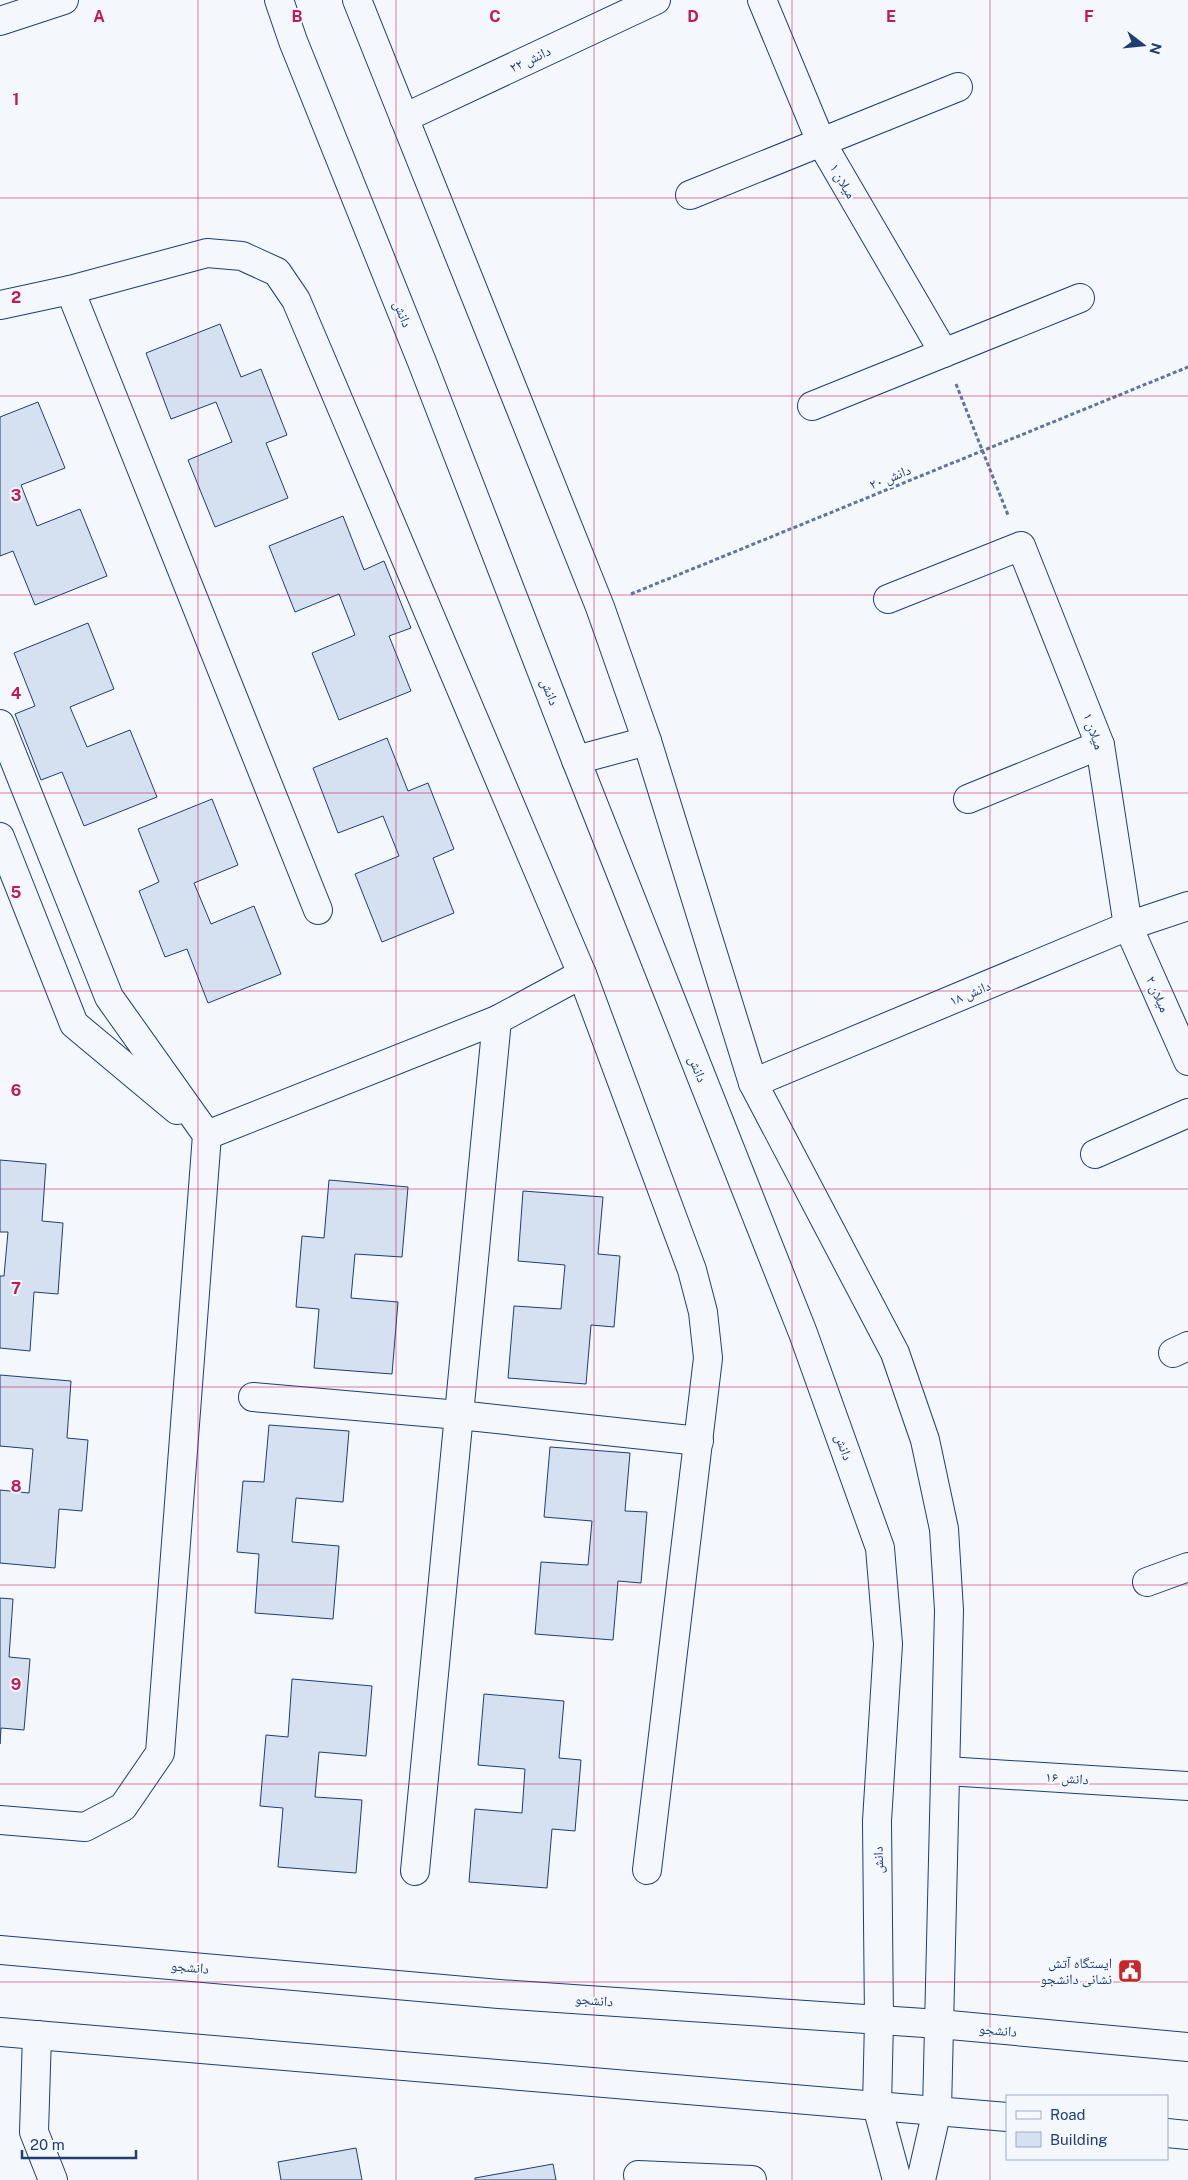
<svg xmlns="http://www.w3.org/2000/svg" width="1188" height="2180" viewBox="0 0 1188 2180" font-family="'Public Sans','Noto Naskh Arabic',sans-serif">
<style>
.building{fill:#d5e0f0;stroke:#1d3f73}
.lines{fill:none;stroke-linecap:round;stroke-linejoin:round}
.minor-casing{stroke:#1d3f73;stroke-width:30}
.tertiary-casing{stroke:#1d3f73;stroke-width:30}
.secondary-casing{stroke:#1d3f73;stroke-width:30}
.path{stroke:#5e769c;stroke-width:3;stroke-dasharray:4 2.5;stroke-linecap:butt}
.minor{stroke:#f4f7fb;stroke-width:28}
.tertiary{stroke:#f4f7fb;stroke-width:28}
.secondary{stroke:#f4f7fb;stroke-width:28}
.grid{fill:none;stroke:#c2185b;stroke-width:1;stroke-opacity:0.55}
.labels{text-anchor:middle;stroke-width:4;stroke-linejoin:round;paint-order:stroke}
.street-label{font-size:14px;fill:#1d3f73;stroke:#f4f7fb}
.poi-label{font-size:14px;fill:#1d3f73;stroke:#f4f7fb;text-anchor:end}
.grid-label{font-size:16px;text-anchor:middle;font-weight:bold;fill:#c2185b;stroke:#f4f7fb;stroke-width:4;stroke-linejoin:round;paint-order:stroke}
</style>
<rect width="100%" height="100%" fill="#f4f7fb"/>
<!-- building -->
<g class="building">
<polygon points="220,324 241,377 261,369 287,435 266,443 288,498 215,527 188,460 232,442 216,402 171,419 146,353"/>
<polygon points="38,402 65,468 21,485 37,526 80,509 107,576 35,605 13,551 0,556 0,417"/>
<polygon points="343,516 364,570 384,561 411,628 389,636 411,691 339,720 312,653 355,635 339,594 295,612 269,546"/>
<polygon points="88,623 114,689 70,707 87,747 130,730 157,797 84,826 62,772 41,780 15,714 35,706 14,653"/>
<polygon points="387,738 408,791 428,783 454,849 433,858 454,913 382,942 355,874 399,856 383,816 338,833 313,768"/>
<polygon points="212,799 238,865 194,883 211,924 254,906 281,974 208,1003 187,949 165,957 139,891 159,882 138,829"/>
<polygon points="0,1160 46,1164 42,1221 63,1223 58,1294 34,1292 30,1351 0,1348 0,1276 4,1276 8,1232 0,1232"/>
<polygon points="329,1180 408,1187 402,1257 355,1254 351,1298 398,1302 392,1374 314,1368 319,1309 296,1307 302,1236 324,1238"/>
<polygon points="523,1191 603,1197 598,1254 620,1256 614,1327 591,1325 586,1384 508,1378 514,1306 561,1309 565,1265 518,1261"/>
<polygon points="0,1375 71,1381 67,1438 88,1440 82,1511 59,1509 55,1568 0,1563 0,1490 29,1493 33,1449 0,1446"/>
<polygon points="269,1425 349,1431 343,1502 296,1498 292,1542 339,1546 333,1619 255,1613 259,1554 237,1552 243,1481 264,1482"/>
<polygon points="550,1447 630,1453 625,1511 647,1512 641,1583 618,1581 613,1640 535,1634 541,1562 588,1565 592,1521 544,1517"/>
<polygon points="0,1598 13,1599 9,1657 30,1659 24,1730 1,1728 0,1744"/>
<polygon points="292,1679 372,1686 366,1756 319,1752 315,1797 362,1800 356,1873 278,1867 283,1808 260,1806 266,1735 288,1737"/>
<polygon points="484,1694 564,1701 559,1758 581,1760 575,1831 552,1829 547,1888 469,1882 475,1809 522,1813 525,1769 478,1765"/>
<polygon points="356,2148 362,2180 281,2180 278,2162"/>
<polygon points="553,2164 556,2180 475,2180 475,2178"/>
</g>
<g class="lines">
<defs>
<g id="minor">
<polyline points="762,0 821,142 944,353"/>
<polyline points="404,118 656,0"/>
<polyline points="690,195 958,87"/>
<polyline points="70,290 207,253 242,256 277,272 296,300 582,974 692,1270 703,1312 708,1358 647,1870"/>
<polyline points="0,305 70,290 318,910"/>
<polyline points="812,406 1080,298"/>
<polyline points="888,599 1021,546 1100,745 1128,926 1188,1061"/>
<polyline points="0,724 109,997 207,1135 160,1753 123,1807 85,1827 0,1820"/>
<polyline points="968,799 1100,745"/>
<polyline points="0,837 74,1024 177,1110"/>
<polyline points="753,1083 1128,926 1188,906"/>
<polyline points="207,1135 497,1020 582,974"/>
<polyline points="1095,1154 1188,1113"/>
<polyline points="1173,1353 1188,1346"/>
<polyline points="253,1397 459,1415 699,1441"/>
<polyline points="1147,1582 1188,1567"/>
<polyline points="946,1771 1188,1786"/>
<polyline points="415,1871 497,1020"/>
<polyline points="37,2035 34,2132 53,2180"/>
<polyline points="638,2175 752,2180"/>
</g>
<g id="tertiary">
<polyline points="0,21 64,0"/>
<polyline points="877,2106 897,2180"/>
<polyline points="921,2180 937,2110"/>
</g>
<g id="secondary">
<polyline points="279,0 293,41 422,362 576,760 803,1333 880,1548 888,1644 877,1821 879,2021 877,2106"/>
<polyline points="357,0 600,607 647,741 753,1083 895,1353 925,1440 944,1529 949,1610 937,2110"/>
<polyline points="576,760 647,741"/>
<polyline points="0,1950 499,1994 939,2024 1188,2047"/>
<polyline points="0,2032 1007,2117"/>
<polyline points="1167,2133 1188,2135"/>
</g>
</defs>
<!-- minor casing -->
<use href="#minor" class="minor-casing"/>
<!-- tertiary casing -->
<use href="#tertiary" class="tertiary-casing"/>
<!-- secondary casing -->
<use href="#secondary" class="secondary-casing"/>
<!-- path -->
<g class="path">
<polyline points="956,384 1008,515"/>
<polyline points="631,594 1188,367"/>
</g>
<!-- minor -->
<use href="#minor" class="minor"/>
<!-- tertiary -->
<use href="#tertiary" class="tertiary"/>
<!-- secondary -->
<use href="#secondary" class="secondary"/>
</g>
<!-- grid -->
<path class="grid" d="M198 0V2180M396 0V2180M594 0V2180M792 0V2180M990 0V2180M0 198H1188M0 396H1188M0 595H1188M0 793H1188M0 991H1188M0 1189H1188M0 1387H1188M0 1585H1188M0 1784H1188M0 1982H1188"/>
<!-- icons -->
<defs>
<symbol id="civic-square" viewBox="-11 -11 22 22"><rect x="-9" y="-9" width="18" height="18" rx="4" fill="#c62828" stroke="#f4f7fb"/><path d="M-.6-6.5H3V-4.5H.6V-3L4-1V1h2V6H-6V1h2V-1L-.6-3ZM-1.2 2.5V6h2.4V2.5Z" fill="#fff"/></symbol>
</defs>
<g fill-rule="evenodd">
<use href="#civic-square" x="1116" y="1957" width="28" height="28"/>
</g>
<g class="labels">
<!-- street labels -->
<g class="street-label">
<text transform="translate(530 59) rotate(-25)" y="5">دانش ۲۲</text>
<text transform="translate(843 181) rotate(60)" y="5">میلان ۱</text>
<text transform="translate(403 314) rotate(68)" y="5">دانش</text>
<text transform="translate(890 477) rotate(-22)" y="5">دانش ۲۰</text>
<text transform="translate(550 692) rotate(69)" y="5">دانش</text>
<text transform="translate(1094 731) rotate(71)" y="5">میلان ۱</text>
<text transform="translate(970 993) rotate(-23)" y="5">دانش ۱۸</text>
<text transform="translate(1158 994) rotate(66)" y="5">میلان ۲</text>
<text transform="translate(698 1069) rotate(68)" y="5">دانش</text>
<text transform="translate(844 1447) rotate(70)" y="5">دانش</text>
<text transform="translate(1067 1778) rotate(4)" y="5">دانش ۱۶</text>
<text transform="translate(878 1860) rotate(-91)" y="5">دانش</text>
<text transform="translate(190 1967) rotate(5)" y="5">دانشجو</text>
<text transform="translate(594 2000) rotate(4)" y="5">دانشجو</text>
<text transform="translate(998 2030) rotate(5)" y="5">دانشجو</text>
</g>
<!-- poi labels -->
<g class="poi-label">
<text x="1112" y="1968">ایستگاه آتش<tspan x="1112" dy="16">نشانی دانشجو</tspan></text>
</g>
</g>
<g class="grid-label">
<text x="99" y="22">A</text>
<text x="297" y="22">B</text>
<text x="495" y="22">C</text>
<text x="693" y="22">D</text>
<text x="891" y="22">E</text>
<text x="1089" y="22">F</text>
<text x="16" y="105">1</text>
<text x="16" y="303">2</text>
<text x="16" y="501">3</text>
<text x="16" y="699">4</text>
<text x="16" y="898">5</text>
<text x="16" y="1096">6</text>
<text x="16" y="1294">7</text>
<text x="16" y="1492">8</text>
<text x="16" y="1690">9</text>
</g>
<!-- legend -->
<rect x="1006" y="2095" width="162" height="65" fill="#f4f7fb" stroke="#9eadc5"/>
<rect x="1016" y="2111" width="25" height="8" fill="#f4f7fb" stroke="#9eadc5"/>
<text x="1050" y="2120" font-size="15" fill="#1d3f73">Road</text>
<rect x="1016" y="2132" width="25" height="15" fill="#d5e0f0" stroke="#9eadc5"/>
<text x="1050" y="2145" font-size="15" fill="#1d3f73">Building</text>
<!-- north arrow -->
<g transform="translate(1143 45) rotate(106)" stroke="#f4f7fb" stroke-width="4" paint-order="stroke">
<path d="M0-4L9 19L0 12L-9 19Z" fill="#1d3f73"/>
<text y="-8" font-size="14" font-weight="bold" text-anchor="middle" fill="#1d3f73">N</text>
</g>
<!-- scale -->
<path d="M22 2150v8h114v-8" fill="none" stroke="#1d3f73" stroke-width="2.5"/>
<text x="30" y="2150" font-size="15" fill="#1d3f73" stroke="#f4f7fb" stroke-width="4" paint-order="stroke">20 m</text>
</svg>
